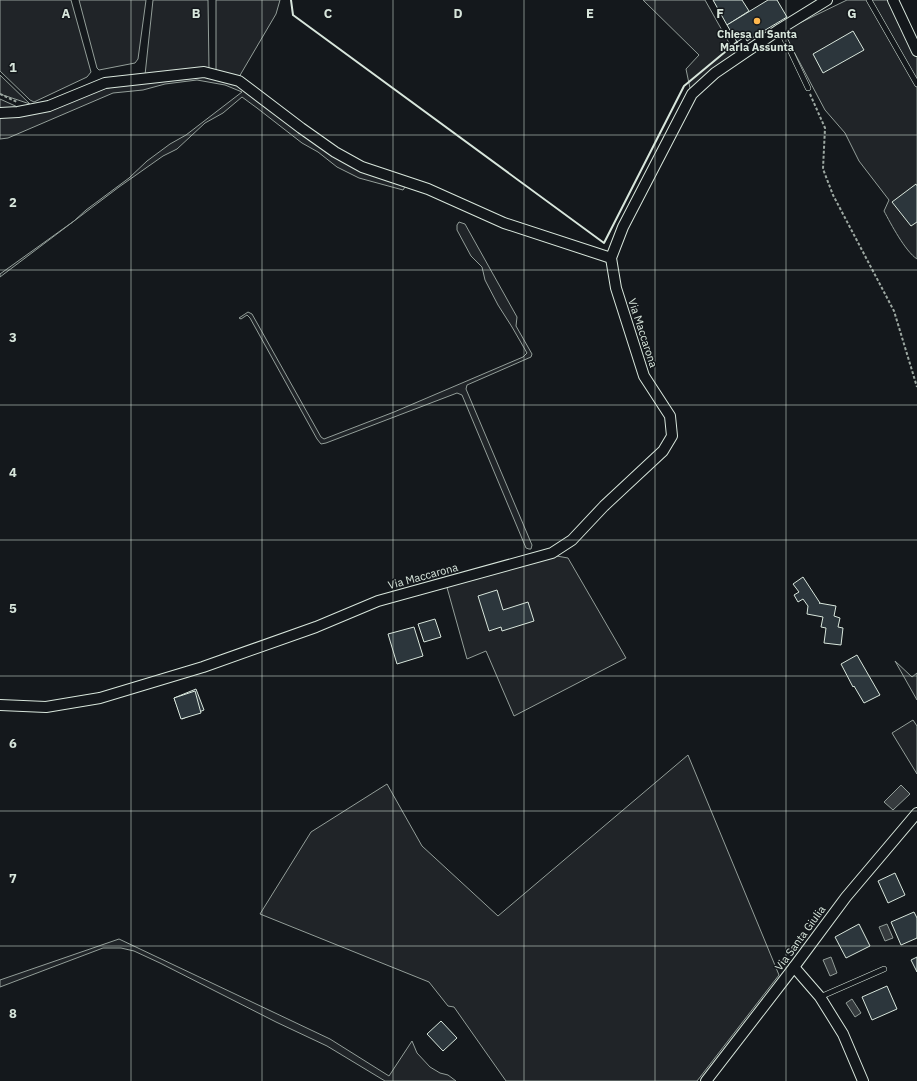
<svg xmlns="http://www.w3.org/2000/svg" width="917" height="1081" viewBox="0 0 917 1081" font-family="'IBM Plex Sans',sans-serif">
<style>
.green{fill:#202428;stroke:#939e99}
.water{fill:#363b3e;stroke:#939e99}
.building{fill:#2c363c;stroke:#d8e6dc}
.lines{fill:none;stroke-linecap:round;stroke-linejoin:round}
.lane-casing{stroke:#d8e6dc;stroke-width:6}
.street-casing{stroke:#d8e6dc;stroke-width:12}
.path{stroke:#9da8a2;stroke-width:2;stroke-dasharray:3 2;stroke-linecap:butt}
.lane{stroke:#14181c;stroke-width:5}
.street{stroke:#14181c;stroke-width:10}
.wall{stroke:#d8e6dc;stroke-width:2}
.grid{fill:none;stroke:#d8e6dc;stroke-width:1;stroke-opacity:0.55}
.poi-dot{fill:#ffb74d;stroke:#14181c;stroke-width:1.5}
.labels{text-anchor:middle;stroke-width:3;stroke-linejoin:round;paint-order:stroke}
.poi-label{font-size:11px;font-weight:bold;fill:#d8e6dc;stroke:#14181c}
.street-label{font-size:11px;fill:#d8e6dc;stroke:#14181c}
.grid-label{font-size:13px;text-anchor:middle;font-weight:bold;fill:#d8e6dc;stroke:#14181c;stroke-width:3;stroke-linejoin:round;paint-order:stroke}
</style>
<rect width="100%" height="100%" fill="#14181c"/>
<!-- green -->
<g class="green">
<polygon points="0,0 71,0 91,72 87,77 34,102 30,100 0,71"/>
<polygon points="79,0 146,0 138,59 135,63 99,70 97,68"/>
<polygon points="153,0 208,0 209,70 145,75"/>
<polygon points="216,0 280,0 276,14 239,77 219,72 216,69"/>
<polygon points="643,0 705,0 737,57 691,93 686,69 699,55"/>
<path d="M847 0H891L917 53V259C905 251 891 224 884 211L889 200 859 161 845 133 825 110 783 31Z"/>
<polygon points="0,75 30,104 0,94"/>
<polygon points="199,76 236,84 277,116 404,185 405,187 403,190 359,178 337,167 318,152 302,143 257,108 242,97 223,113 205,123 177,149 163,156 119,187 0,277 0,274 74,221 86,210 129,178 147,161 170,144 186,135 242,92 225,85 197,80 165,84 143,90 113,93 8,138 0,139 0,115 103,89 148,80"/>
<polygon points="0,99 22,109 0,110"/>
<polygon points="459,222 465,224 517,317 516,326 532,354 531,357 467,385 466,389 532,545 531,549 529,549 526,548 462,395 457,393 326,443 321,444 317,439 250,318 247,315 241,319 239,318 248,312 252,314 321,437 324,439 394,412 523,357 527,353 512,327 498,305 485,280 482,267 471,256 457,230 457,225"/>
<polygon points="551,555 568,558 626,658 514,716 486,651 467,659 446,584"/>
<polygon points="895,661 912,677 917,673 917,700"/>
<polygon points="913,720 917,726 917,774 892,733"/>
<polygon points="688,755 779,975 697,1081 506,1081 454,1007 448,1006 429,982 260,914 311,832 387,784 422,846 498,916"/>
<polygon points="119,939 330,1039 389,1076 412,1041 417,1053 430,1067 440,1073 448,1075 456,1081 385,1081 327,1046 276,1022 160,963 134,951 121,948 103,948 0,987 0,980"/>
</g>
<!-- water -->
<g class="water">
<polygon points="901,785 910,794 893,810 884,802"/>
<polygon points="887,924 893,938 885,941 879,927"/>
<polygon points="831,957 837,973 830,976 823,960"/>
<polygon points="852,999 861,1013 855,1017 846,1003"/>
</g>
<!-- building -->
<g class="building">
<polygon points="713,0 742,0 749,11 727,25"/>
<polygon points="768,0 777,0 787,17 747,41 745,37 737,42 727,25"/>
<polygon points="853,31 864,50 823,73 813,54"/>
<polygon points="916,184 917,186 917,222 911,226 892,202"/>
<polygon points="803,577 820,603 819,603 836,606 834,616 840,618 838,627 843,628 841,645 824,643 826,628 821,627 823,617 807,614 808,606 803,599 798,602 794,595 799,592 793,584"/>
<polygon points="497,590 503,610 528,602 534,621 502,631 501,627 489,631 478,596"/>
<polygon points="435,619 441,637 424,642 418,624"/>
<polygon points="414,627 423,656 397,664 388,634"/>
<polygon points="857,655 880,695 864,703 854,686 853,687 841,664"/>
<polygon points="196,689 204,710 182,719 174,698"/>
<polygon points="195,691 201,713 181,719 174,698"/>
<polygon points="895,873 905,895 888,903 878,881"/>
<polygon points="914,912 917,918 917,938 901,945 891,922"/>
<polygon points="859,924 870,946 846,958 835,937"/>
<polygon points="917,957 917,972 911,960"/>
<polygon points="887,986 897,1009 872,1020 862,997"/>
<polygon points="441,1021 457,1038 443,1051 427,1034"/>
</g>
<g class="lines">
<defs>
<g id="lane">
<polyline points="869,0 917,84"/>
<polyline points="780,29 808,88"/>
<polyline points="820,997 884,969"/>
</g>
<g id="street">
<polyline points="893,0 917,51"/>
<polyline points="0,113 18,112 49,106 105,83 204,72 239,81 301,128 335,152 362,167 428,189 504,223 611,258"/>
<polyline points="0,705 46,707 100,698 203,667 316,627 378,601 552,553 572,540 604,506 663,451 672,436 670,416 644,376 616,288 611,258 623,227 692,94 715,73 780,29 827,0"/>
<polyline points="794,967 820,997 843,1034 863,1081"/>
<polyline points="706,1081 794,967 846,897 917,813"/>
</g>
</defs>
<!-- lane casing -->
<use href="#lane" class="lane-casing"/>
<!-- street casing -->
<use href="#street" class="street-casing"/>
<!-- path -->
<g class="path">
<polyline points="0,94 17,102"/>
<polyline points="810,94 825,128 823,169 833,195 894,311 917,387"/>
</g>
<!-- lane -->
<use href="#lane" class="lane"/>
<!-- street -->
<use href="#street" class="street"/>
<!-- wall -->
<polyline class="wall" points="291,0 293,15 604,243 684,86 737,42"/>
</g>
<!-- grid -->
<path class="grid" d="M131 0V1081M262 0V1081M393 0V1081M524 0V1081M655 0V1081M786 0V1081M0 135H917M0 270H917M0 405H917M0 540H917M0 676H917M0 811H917M0 946H917"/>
<!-- markers -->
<circle class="poi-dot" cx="757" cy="21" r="4"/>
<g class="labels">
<!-- poi labels -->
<g class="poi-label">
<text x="757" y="38">Chiesa di Santa<tspan x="757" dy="13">Maria Assunta</tspan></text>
</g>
<!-- street labels -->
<g class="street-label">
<text transform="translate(643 333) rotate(72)" y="4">Via Maccarona</text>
<text transform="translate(423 576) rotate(-15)" y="4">Via Maccarona</text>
<text transform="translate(800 938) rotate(-54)" y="4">Via Santa Giulia</text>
</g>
</g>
<g class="grid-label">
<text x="66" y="18">A</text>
<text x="196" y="18">B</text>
<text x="328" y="18">C</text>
<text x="458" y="18">D</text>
<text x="590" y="18">E</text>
<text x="720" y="18">F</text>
<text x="852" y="18">G</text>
<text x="13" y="72">1</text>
<text x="13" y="207">2</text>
<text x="13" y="342">3</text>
<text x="13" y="477">4</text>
<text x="13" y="613">5</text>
<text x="13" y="748">6</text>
<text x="13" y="883">7</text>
<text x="13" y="1018">8</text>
</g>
</svg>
